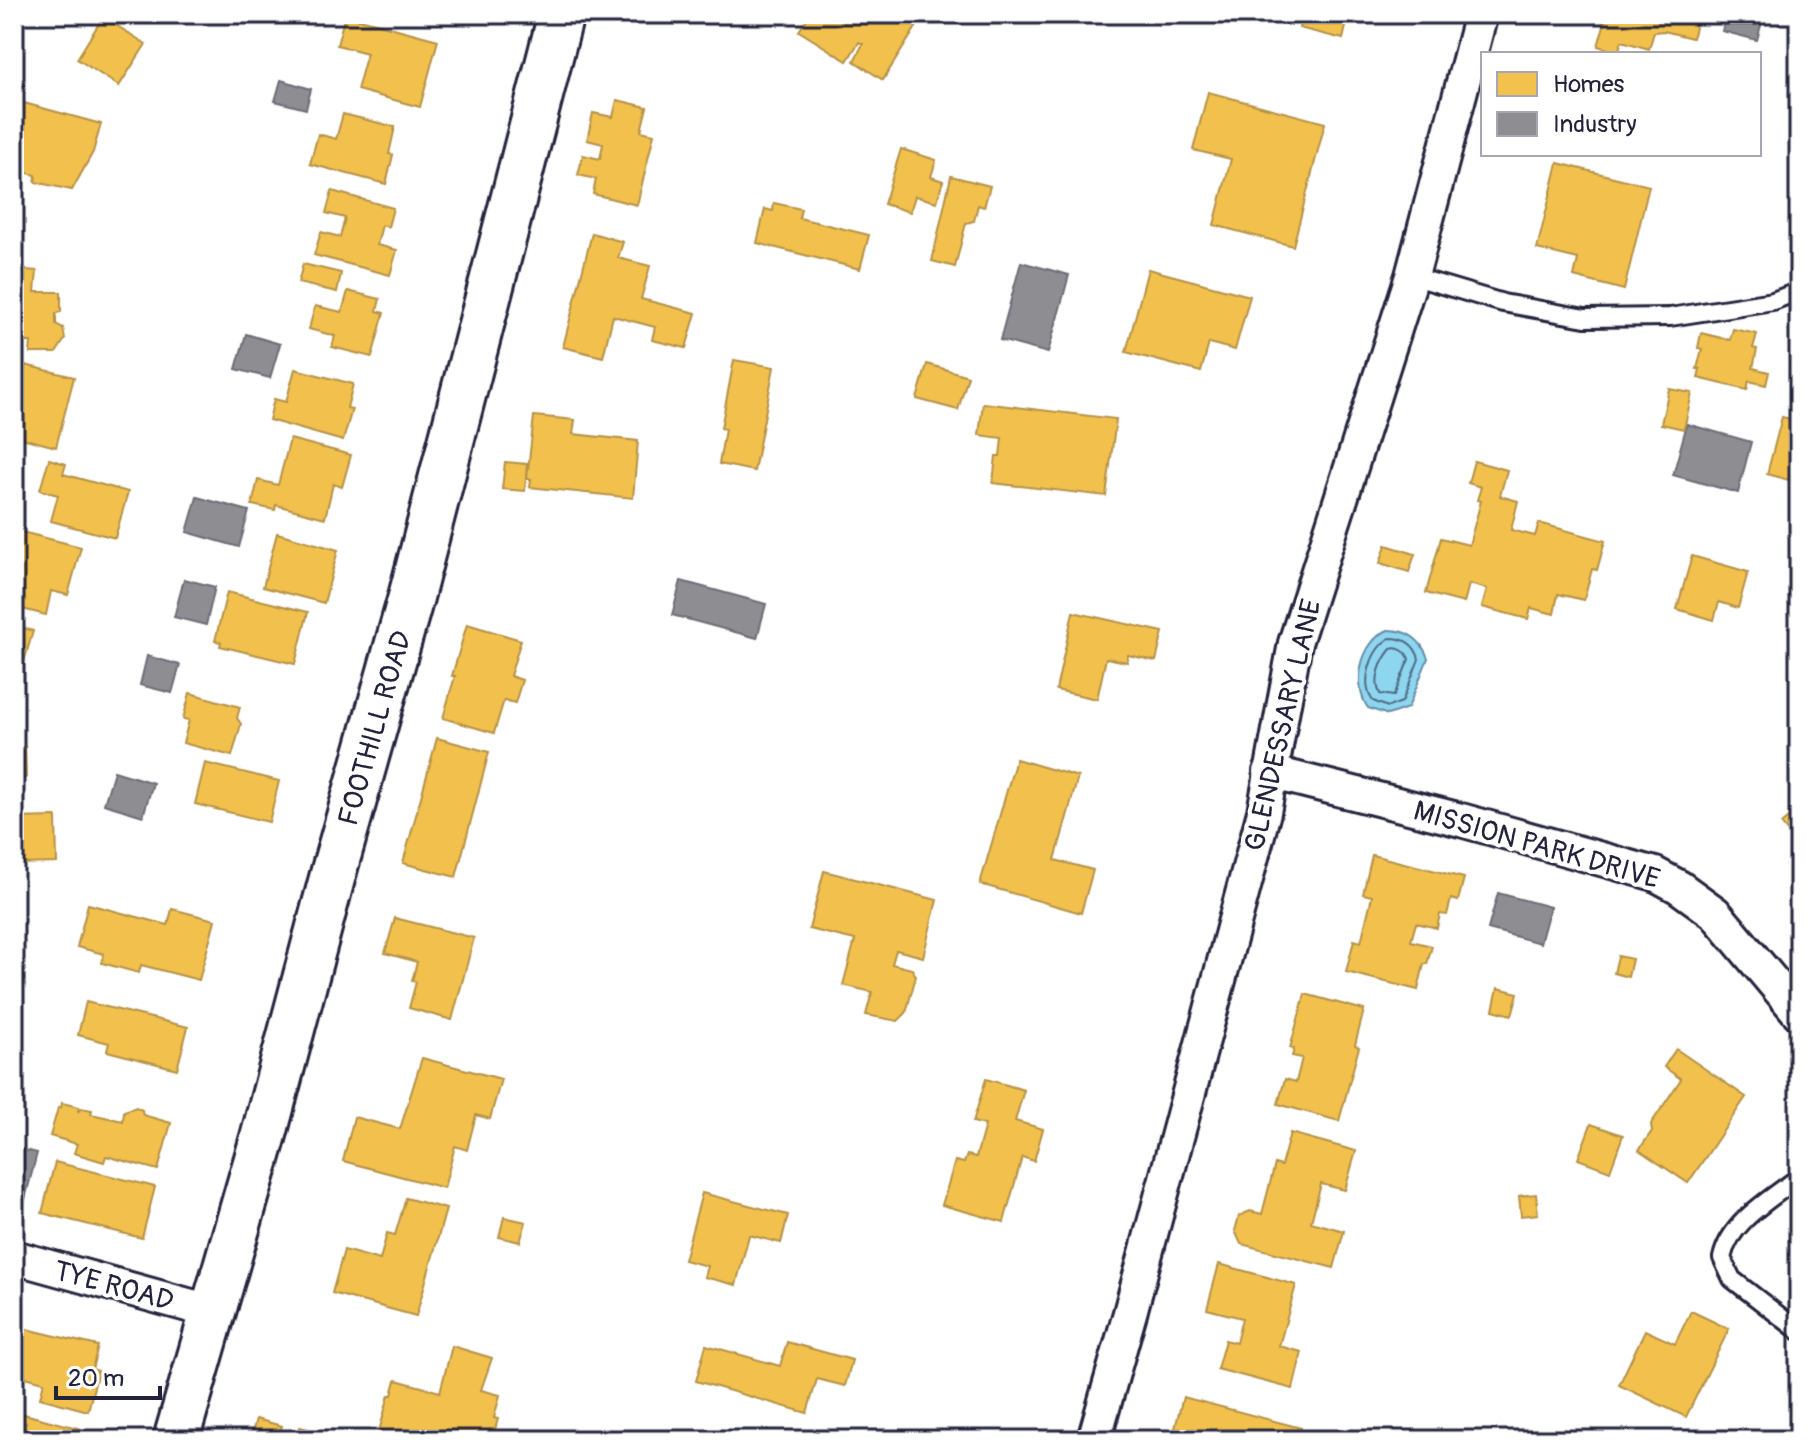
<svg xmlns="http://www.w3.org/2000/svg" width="1813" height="1454" viewBox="0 0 1813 1454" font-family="Pangolin,sans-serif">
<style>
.water{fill:#8ed5ef;stroke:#638da7;stroke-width:2}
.homes{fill:#f2c14e;stroke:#b49148;stroke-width:2}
.industry{fill:#8d8d92;stroke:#6d6d78;stroke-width:2}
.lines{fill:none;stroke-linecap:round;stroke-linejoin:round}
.shore{stroke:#4d6a83;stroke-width:2}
.lane-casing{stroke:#22223b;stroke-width:22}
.street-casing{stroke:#22223b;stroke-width:38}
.secondary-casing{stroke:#22223b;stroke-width:50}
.lane{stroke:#fff;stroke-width:16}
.street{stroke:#fff;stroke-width:32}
.secondary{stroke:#fff;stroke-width:44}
.labels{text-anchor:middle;stroke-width:8;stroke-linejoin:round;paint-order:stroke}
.street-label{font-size:28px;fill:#22223b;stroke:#fff}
</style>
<rect width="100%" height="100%" fill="#fff"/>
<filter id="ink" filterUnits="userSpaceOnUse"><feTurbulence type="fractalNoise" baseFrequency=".0125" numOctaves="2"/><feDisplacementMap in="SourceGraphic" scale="16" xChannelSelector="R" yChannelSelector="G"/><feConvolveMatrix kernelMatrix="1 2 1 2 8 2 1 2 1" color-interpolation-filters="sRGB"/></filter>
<g filter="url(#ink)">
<!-- water -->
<path class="water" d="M1388 630C1408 630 1421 639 1428 658L1408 708 1388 715 1368 708C1352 685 1360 642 1388 630Z"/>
<!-- homes -->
<g class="homes">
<polygon points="810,14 849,14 860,20 863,16 868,19 871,14 902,14 918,24 883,80 854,61 863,44 859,42 847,61 799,31"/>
<polygon points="1303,14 1349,14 1343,39 1299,28"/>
<polygon points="1575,14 1699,14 1692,38 1664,31 1654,32 1649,49 1622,41 1618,52 1598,46 1605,22"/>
<polygon points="345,15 438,40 420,107 357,90 367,53 337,45"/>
<polygon points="103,17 146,44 119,86 77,59"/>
<polygon points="1208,92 1325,123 1293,246 1214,225 1231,159 1193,150"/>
<polygon points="617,100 647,107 641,131 654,134 637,205 593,194 596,179 578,175 583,155 600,159 603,144 587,140 593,113 613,117"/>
<polygon points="24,103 101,124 93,152 72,190 35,182 36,175 14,170 14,130 17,131"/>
<polygon points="343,114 395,127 389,154 393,155 386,184 310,164 318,134 336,139"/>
<polygon points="901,149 936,160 931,177 943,181 937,202 915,196 910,212 884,204"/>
<polygon points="1558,163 1649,186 1624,290 1574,277 1578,259 1537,249"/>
<polygon points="951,176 990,186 984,207 978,205 974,221 966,223 955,267 932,261"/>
<polygon points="332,191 393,208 388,227 382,225 377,245 397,250 390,275 314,255 321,232 340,237 345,218 326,213"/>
<polygon points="774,203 801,209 799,218 869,235 860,269 757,243 765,209 773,211"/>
<polygon points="592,233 623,242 618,258 650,266 641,299 696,313 686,348 652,340 655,327 613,316 603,357 563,347"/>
<polygon points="303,264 341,273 337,292 298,283"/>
<polygon points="14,269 37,271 35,292 61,292 61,312 56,313 56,324 63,328 65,339 56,353 30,353 31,342 14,342"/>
<polygon points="1148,269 1250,296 1235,350 1209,343 1201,372 1126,352"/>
<polygon points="348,291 380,299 377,311 384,313 372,357 332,347 335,336 309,329 315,306 342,312"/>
<polygon points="1733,329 1757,334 1753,348 1757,349 1753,368 1769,372 1766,385 1749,381 1747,390 1698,378 1700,369 1697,369 1702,349 1698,348 1701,333 1730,340"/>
<polygon points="734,360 774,367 754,471 719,464 725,429 721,428"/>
<polygon points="927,364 968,376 958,410 917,399"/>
<polygon points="25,365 74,377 56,447 14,436 14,406"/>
<polygon points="295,369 353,384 347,408 352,409 343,441 269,420 274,399 286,402"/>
<polygon points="1669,389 1692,393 1684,429 1661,424"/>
<polygon points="983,403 1116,419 1106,496 993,483 996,456 1000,456 1002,438 979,435"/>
<polygon points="534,416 575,420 573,434 638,441 633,498 530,487 531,479 527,479"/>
<polygon points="1782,417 1799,421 1799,483 1767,474"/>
<polygon points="290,439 351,455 342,487 333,484 325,518 276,505 275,510 252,505 258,480 278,485"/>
<polygon points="49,459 66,464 63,474 128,492 115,538 51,521 58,495 40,490"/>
<polygon points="1474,461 1507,470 1500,496 1518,501 1511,530 1535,536 1539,523 1605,541 1597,570 1592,569 1584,600 1558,594 1554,614 1531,608 1528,619 1482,607 1487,589 1469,584 1464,603 1426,593 1441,538 1469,545 1481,501 1477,500 1481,487 1468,483"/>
<polygon points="505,462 527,464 525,491 502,489"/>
<polygon points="14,530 81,547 68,595 51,591 46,615 14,607"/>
<polygon points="277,533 338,550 324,603 263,587"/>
<polygon points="1386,545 1415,554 1409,572 1380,563"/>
<polygon points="1692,556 1748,572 1738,608 1719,602 1714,620 1677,609"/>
<polygon points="227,592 308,612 295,664 220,646 221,642 215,641"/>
<polygon points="1073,612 1163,632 1156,661 1128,655 1127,662 1106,658 1097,699 1056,690"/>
<polygon points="467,624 521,640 510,676 522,680 515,703 504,700 494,733 443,718 455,676 452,676"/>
<polygon points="14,625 33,631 19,679 14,678"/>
<polygon points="190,693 240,707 237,718 241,724 232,756 183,743 189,720 183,719"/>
<polygon points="437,738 489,752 456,877 403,863"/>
<polygon points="14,747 25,747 26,778 14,778"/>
<polygon points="1016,759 1078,777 1055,860 1093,870 1081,913 980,884"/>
<polygon points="205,763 279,781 269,822 195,804"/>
<polygon points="1799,809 1799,847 1781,824"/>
<polygon points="56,817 57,863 14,864 14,818"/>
<polygon points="1799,854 1799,880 1786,865"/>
<polygon points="1372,855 1464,878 1458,901 1451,899 1447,915 1440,914 1437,928 1416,923 1411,941 1432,946 1427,964 1424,964 1418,990 1346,972 1354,940 1361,942 1372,896 1363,894"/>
<polygon points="824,871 937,900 923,957 896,950 892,964 912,969 916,976 906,1013 898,1021 866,1015 872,992 843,985 855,940 809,929"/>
<polygon points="88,904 168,925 172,909 215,920 199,980 141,965 139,973 102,963 104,954 77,947"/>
<polygon points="395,918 474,938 452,1020 409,1008 416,982 412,981 417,962 385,953"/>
<polygon points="1618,956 1632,959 1628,977 1614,973"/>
<polygon points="1498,988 1518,993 1512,1015 1493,1010"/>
<polygon points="1305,994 1364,1010 1355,1045 1359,1047 1339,1121 1278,1104 1285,1079 1296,1082 1302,1058 1292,1056 1294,1049 1290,1048"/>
<polygon points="86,1002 188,1027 177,1069 107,1051 109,1043 78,1035"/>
<polygon points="1676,1049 1746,1097 1688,1183 1639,1150 1652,1131 1651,1124 1681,1079 1664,1067"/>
<polygon points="422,1058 501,1079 490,1119 476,1115 467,1150 455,1146 444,1188 343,1161 354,1117 400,1129"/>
<polygon points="986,1079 1024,1090 1015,1121 1043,1129 1034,1161 1022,1157 1004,1222 942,1205 955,1161 964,1163 967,1155 976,1157 985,1125 973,1122"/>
<polygon points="62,1103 79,1107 78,1112 81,1108 92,1110 91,1114 123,1121 124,1111 136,1107 142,1110 143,1115 171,1123 158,1170 106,1156 104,1162 74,1153 77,1144 50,1136 58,1108 61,1108"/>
<polygon points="1591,1124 1623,1135 1610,1171 1578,1159"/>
<polygon points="1290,1133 1356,1151 1345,1190 1321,1184 1311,1222 1344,1231 1334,1268 1241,1244 1235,1231 1239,1216 1250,1211 1262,1214 1275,1164 1281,1166"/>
<polygon points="55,1162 155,1187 142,1238 42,1213"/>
<polygon points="702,1193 788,1215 781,1243 749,1235 736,1285 704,1277 707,1266 684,1260"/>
<polygon points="1536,1194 1538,1214 1521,1216 1519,1196"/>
<polygon points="406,1198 446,1209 416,1316 332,1293 344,1250 380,1260 387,1233 395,1235"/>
<polygon points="504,1217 526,1222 520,1242 499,1237"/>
<polygon points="1219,1264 1296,1285 1279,1346 1302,1352 1293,1389 1217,1369 1225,1340 1236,1343 1242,1318 1207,1309"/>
<polygon points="1691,1311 1729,1329 1686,1417 1619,1385 1645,1330 1675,1344"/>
<polygon points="14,1326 98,1346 92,1369 98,1371 88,1411 40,1398 44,1382 14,1374"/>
<polygon points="787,1342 852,1360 845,1386 817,1379 807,1413 696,1381 706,1345 780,1366"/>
<polygon points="452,1346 492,1358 481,1390 500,1395 494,1418 498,1419 492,1440 436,1440 424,1437 423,1440 395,1440 378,1435 389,1395 392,1395 396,1380 440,1392"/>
<polygon points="1183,1397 1301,1428 1298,1440 1205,1440 1174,1432"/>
<polygon points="20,1413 81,1429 78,1440 21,1440 26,1423 18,1421"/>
<polygon points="256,1419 282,1426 278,1437 287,1440 250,1440"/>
<polygon points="300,1427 326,1434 325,1440 296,1440"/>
</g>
<!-- industry -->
<g class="industry">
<polygon points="1726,14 1764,14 1757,40 1722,31"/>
<polygon points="281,80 311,89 306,109 275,101"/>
<polygon points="1021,262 1069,275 1048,353 1000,340"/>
<polygon points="246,334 280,344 270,378 236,369"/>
<polygon points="1687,424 1751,442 1738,493 1673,475"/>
<polygon points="197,497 249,511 239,547 187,532"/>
<polygon points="184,579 215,587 206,625 174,617"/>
<polygon points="681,581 766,604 757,638 672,615"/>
<polygon points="147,656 180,665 172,693 140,685"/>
<polygon points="114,771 153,783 143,816 104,804"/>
<polygon points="1498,893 1550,907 1540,943 1488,929"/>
<polygon points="14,1147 37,1153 24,1203 14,1200"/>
</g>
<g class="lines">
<!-- shore -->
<g class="shore">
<path d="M1390 638C1405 638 1415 644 1419 659L1402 702 1388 707 1373 701C1360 683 1371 649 1390 638Z"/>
<path d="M1391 649C1398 646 1407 652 1409 659L1394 696 1380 694C1373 679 1381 661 1391 649Z"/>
</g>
<defs>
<g id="lane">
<polyline points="1412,276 1503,303 1585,318 1670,317 1773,301 1799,291"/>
<path d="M1799 1177C1771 1199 1730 1221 1722 1258L1732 1279 1799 1331"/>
</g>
<g id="street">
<polyline points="1270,772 1461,820 1655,874 1679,887 1715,913 1799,1013"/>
<polyline points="14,1257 213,1312"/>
<polyline points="1094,1440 1130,1313 1264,812 1295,643 1412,276 1481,14"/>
</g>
<polyline id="secondary" points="176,1440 263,1138 335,867 411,597 561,14"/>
</defs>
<!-- lane casing -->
<use href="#lane" class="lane-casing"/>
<!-- street casing -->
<use href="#street" class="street-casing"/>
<!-- secondary casing -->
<use href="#secondary" class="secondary-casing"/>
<!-- lane -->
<use href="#lane" class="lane"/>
<!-- street -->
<use href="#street" class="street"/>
<!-- secondary -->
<use href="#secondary" class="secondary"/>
</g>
</g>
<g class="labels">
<!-- street labels -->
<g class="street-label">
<text transform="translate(1282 725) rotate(-77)" y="10">GLENDESSARY LANE</text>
<text transform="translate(374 728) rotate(-74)" y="10">FOOTHILL ROAD</text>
<text transform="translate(1537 844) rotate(16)" y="10">MISSION PARK DRIVE</text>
<text transform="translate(114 1285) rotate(15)" y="10">TYE ROAD</text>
</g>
</g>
<!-- margin -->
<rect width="1813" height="1454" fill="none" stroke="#fff" stroke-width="48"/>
<rect x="24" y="24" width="1765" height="1406" fill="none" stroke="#22223b" stroke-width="3" filter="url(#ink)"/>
<!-- legend -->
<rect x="1481" y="52" width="280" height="104" fill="#ffffff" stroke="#a7a7b1" stroke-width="2"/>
<rect x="1497" y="72" width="40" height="24" fill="#f2c14e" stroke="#a7a7b1" stroke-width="2"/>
<text x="1553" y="92" font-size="24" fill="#22223b">Homes</text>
<rect x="1497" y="112" width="40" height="24" fill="#8d8d92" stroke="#a7a7b1" stroke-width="2"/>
<text x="1553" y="132" font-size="24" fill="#22223b">Industry</text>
<!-- scale -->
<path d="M56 1386v12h104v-12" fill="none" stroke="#22223b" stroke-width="4"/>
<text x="68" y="1386" font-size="24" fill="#22223b" stroke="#ffffff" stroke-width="6" paint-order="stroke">20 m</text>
</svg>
